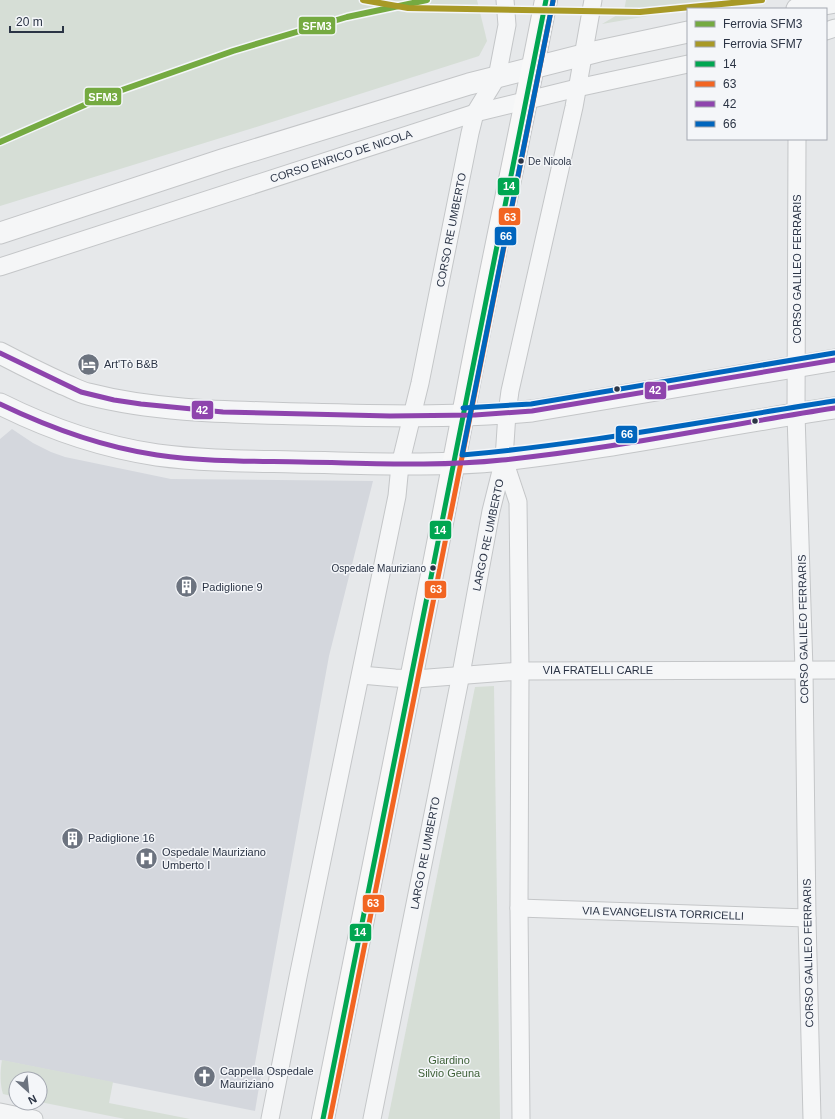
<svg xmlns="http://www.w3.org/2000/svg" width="835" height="1119" viewBox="0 0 835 1119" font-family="Arial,sans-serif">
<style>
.built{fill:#d4d7dd}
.green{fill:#d6ded6}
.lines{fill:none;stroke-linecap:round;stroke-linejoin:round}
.minor-casing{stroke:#c4c6c8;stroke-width:19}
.tertiary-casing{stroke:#c4c6c8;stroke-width:23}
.secondary-casing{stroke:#c4c6c8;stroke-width:24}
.minor{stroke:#f5f6f7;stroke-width:17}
.tertiary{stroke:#f5f6f7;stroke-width:21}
.secondary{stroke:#f8f8f8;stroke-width:22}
.bus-1-casing{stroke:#f4f6f9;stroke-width:8}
.bus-2-casing{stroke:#f4f6f9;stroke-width:8}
.bus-3-casing{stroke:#f4f6f9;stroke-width:8}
.bus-4-casing{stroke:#f4f6f9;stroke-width:8}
.bus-1{stroke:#00a651;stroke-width:5}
.bus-2{stroke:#f26522;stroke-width:5}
.bus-3{stroke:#8e44ad;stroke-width:5}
.bus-4{stroke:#0065bd;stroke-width:5}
.rail-1-casing{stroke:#f4f6f9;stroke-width:9}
.rail-2-casing{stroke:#f4f6f9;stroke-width:9}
.rail-1{stroke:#75aa41;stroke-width:6}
.rail-2{stroke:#a89926;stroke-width:6}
.bus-dot{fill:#2b3445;stroke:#f4f6f9;stroke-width:1.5}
.labels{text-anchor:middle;stroke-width:3;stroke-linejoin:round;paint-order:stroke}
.bus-label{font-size:10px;fill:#2b3445;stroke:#f4f6f9;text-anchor:start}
.street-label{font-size:11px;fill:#2b3445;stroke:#f4f6f9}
.poi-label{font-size:11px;fill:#2b3445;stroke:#f4f6f9;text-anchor:start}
.park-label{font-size:11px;fill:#3f6138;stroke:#f4f6f9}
.line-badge{stroke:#f4f6f9;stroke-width:1.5}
.badge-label{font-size:11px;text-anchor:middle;font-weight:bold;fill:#fff}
</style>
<rect width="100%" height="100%" fill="#e6e8ea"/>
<!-- built -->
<polygon class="built" points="12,429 33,443 51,452 65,457 171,479 373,481 329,656 253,1074 261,1075 255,1111 0,1060 0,439"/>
<!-- green -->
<g class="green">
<polygon points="0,0 477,0 487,41 479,56 253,128 0,206"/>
<polygon points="626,0 740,0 602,24 624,11"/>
<polygon points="494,686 500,1119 388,1119 475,687"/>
<path d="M2 1060 113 1082 109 1103 190 1119H125L40 1102V1079H16V1097L3 1094C0 1085 0 1070 2 1060Z"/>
</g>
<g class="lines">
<defs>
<g id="minor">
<polyline points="826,31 835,28"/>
<polyline points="797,139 796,414 804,670 807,918 812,1119"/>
<polyline points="0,267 475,113 577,88 688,64"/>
<polyline points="504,460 518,502 520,671 519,908 521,1119"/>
<polyline points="361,675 395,678 415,679 520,671 835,670"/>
<polyline points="519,908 807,918"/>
<polyline points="0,1112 34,1119"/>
<polyline points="270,1119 298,977 397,496 400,465 420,383 470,133 475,113 497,77 507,25 505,0"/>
<polyline points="372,1119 461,674 491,511 504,459 507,413 510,391 574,107 593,0"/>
</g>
<g id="tertiary">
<polyline points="797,9 835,2"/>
<polyline points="0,233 222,160 469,84 599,51 688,32"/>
<path d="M0 353C21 364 41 374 63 384 71 387 79 392 88 394 158 412 232 412 305 414 380 416 456 418 532 411L835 360"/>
<path d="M0 404C50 429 102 447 157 455 202 461 249 461 294 462 363 463 433 467 502 460 614 448 724 424 835 408"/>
</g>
<path id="secondary" d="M323 1119C371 877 421 636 467 394 492 262 521 131 546 0"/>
</defs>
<!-- minor casing -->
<use href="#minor" class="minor-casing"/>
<!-- tertiary casing -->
<use href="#tertiary" class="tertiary-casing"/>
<!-- secondary casing -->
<use href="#secondary" class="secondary-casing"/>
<!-- minor -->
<use href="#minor" class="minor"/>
<!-- tertiary -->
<use href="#tertiary" class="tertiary"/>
<!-- secondary -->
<use href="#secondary" class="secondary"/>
<defs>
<polyline id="bus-1" points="323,1119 546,0"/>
<polyline id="bus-2" points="330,1119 553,1"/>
<g id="bus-3">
<polyline points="0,353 81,392 114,400 141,404 223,412 390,416 475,415 532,411 835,360"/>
<path d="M0 404C50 428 102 447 157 455 205 462 254 461 302 462 369 463 436 467 502 460 614 449 724 425 835 408"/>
</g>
<g id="bus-4">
<path d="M553 1 462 455C587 444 710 420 834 401"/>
<polyline points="463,408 531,404 834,353"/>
</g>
</defs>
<!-- bus-1 casing -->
<use href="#bus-1" class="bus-1-casing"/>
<!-- bus-2 casing -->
<use href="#bus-2" class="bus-2-casing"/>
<!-- bus-3 casing -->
<use href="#bus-3" class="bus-3-casing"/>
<!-- bus-4 casing -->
<use href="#bus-4" class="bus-4-casing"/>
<!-- bus-1 -->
<use href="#bus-1" class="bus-1"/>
<!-- bus-2 -->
<use href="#bus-2" class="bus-2"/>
<!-- bus-3 -->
<use href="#bus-3" class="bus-3"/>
<!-- bus-4 -->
<use href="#bus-4" class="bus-4"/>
<defs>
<polyline id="rail-1" points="0,142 105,96 233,51 347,17 427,0"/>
<polyline id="rail-2" points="363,0 408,8 640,12 762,0"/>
</defs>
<!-- rail-1 casing -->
<use href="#rail-1" class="rail-1-casing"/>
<!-- rail-2 casing -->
<use href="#rail-2" class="rail-2-casing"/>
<!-- rail-1 -->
<use href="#rail-1" class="rail-1"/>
<!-- rail-2 -->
<use href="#rail-2" class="rail-2"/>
</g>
<!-- icons -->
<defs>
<symbol id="hotel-disc" viewBox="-11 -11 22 22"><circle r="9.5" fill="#6c737f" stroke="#f4f6f9"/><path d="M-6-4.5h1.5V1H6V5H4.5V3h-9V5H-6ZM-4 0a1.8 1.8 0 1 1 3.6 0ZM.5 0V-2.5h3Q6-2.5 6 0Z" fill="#fff"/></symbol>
<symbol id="building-disc" viewBox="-11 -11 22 22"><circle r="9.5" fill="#6c737f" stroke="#f4f6f9"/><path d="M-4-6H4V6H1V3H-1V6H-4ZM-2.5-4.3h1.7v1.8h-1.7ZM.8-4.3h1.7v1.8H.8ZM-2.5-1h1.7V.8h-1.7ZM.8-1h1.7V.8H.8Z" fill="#fff"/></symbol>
<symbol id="hospital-disc" viewBox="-11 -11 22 22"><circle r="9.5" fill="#6c737f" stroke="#f4f6f9"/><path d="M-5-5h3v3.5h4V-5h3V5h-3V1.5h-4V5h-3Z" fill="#fff"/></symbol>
<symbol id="church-disc" viewBox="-11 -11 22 22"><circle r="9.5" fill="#6c737f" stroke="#f4f6f9"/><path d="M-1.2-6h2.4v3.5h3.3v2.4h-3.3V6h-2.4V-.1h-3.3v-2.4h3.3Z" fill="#fff"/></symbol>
</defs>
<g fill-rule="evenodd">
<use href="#hotel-disc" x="76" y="352" width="25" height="25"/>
<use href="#building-disc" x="174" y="574" width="25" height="25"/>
<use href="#building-disc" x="60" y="826" width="25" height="25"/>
<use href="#hospital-disc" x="134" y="846" width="25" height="25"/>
<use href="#church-disc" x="192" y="1064" width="25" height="25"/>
</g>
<!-- markers -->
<g class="bus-dot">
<circle cx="521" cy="161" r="3.5"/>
<circle cx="617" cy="389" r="3.5"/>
<circle cx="755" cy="421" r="3.5"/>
<circle cx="433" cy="568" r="3.5"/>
</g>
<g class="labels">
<!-- bus labels -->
<g class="bus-label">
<text x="528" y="165">De Nicola</text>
<text x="426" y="572" text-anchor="end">Ospedale Mauriziano</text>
</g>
<!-- street labels -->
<g class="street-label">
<text transform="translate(341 156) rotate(-18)" y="4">CORSO ENRICO DE NICOLA</text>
<text transform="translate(451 230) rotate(-79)" y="4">CORSO RE UMBERTO</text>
<text transform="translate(797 269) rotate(-90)" y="4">CORSO GALILEO FERRARIS</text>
<text transform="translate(488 535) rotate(-78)" y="4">LARGO RE UMBERTO</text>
<text transform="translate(803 629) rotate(-91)" y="4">CORSO GALILEO FERRARIS</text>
<text x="598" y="674">VIA FRATELLI CARLE</text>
<text transform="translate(425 853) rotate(-79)" y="4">LARGO RE UMBERTO</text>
<text transform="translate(663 913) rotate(2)" y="4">VIA EVANGELISTA TORRICELLI</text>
<text transform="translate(808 953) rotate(-91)" y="4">CORSO GALILEO FERRARIS</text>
</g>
<!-- poi labels -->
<g class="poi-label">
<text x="104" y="368">Art'Tò B&amp;B</text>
<text x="202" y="591">Padiglione 9</text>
<text x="88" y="842">Padiglione 16</text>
<text x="162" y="856">Ospedale Mauriziano<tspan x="162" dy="13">Umberto I</tspan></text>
<text x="220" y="1075">Cappella Ospedale<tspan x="220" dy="13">Mauriziano</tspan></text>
</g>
<!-- park labels -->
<g class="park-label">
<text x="449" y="1064">Giardino<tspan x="449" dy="13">Silvio Geuna</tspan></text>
</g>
</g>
<g class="line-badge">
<rect x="298" y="16" width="38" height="19" rx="4" fill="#75aa41"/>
<rect x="84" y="87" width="38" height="19" rx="4" fill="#75aa41"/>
<rect x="497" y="177" width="23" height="19" rx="4" fill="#00a651"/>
<rect x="498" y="207" width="23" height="19" rx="4" fill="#f26522"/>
<rect x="494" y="226" width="23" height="20" rx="4" fill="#0065bd"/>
<rect x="644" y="381" width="23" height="19" rx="4" fill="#8e44ad"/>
<rect x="191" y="400" width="23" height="20" rx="4" fill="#8e44ad"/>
<rect x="615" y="425" width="23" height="19" rx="4" fill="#0065bd"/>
<rect x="429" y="520" width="23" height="20" rx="4" fill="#00a651"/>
<rect x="424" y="580" width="23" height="19" rx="4" fill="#f26522"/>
<rect x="362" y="894" width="23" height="19" rx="4" fill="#f26522"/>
<rect x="349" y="923" width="23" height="19" rx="4" fill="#00a651"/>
</g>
<g class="badge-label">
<text x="317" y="30">SFM3</text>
<text x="103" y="101">SFM3</text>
<text x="509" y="190">14</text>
<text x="510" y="221">63</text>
<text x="506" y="240">66</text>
<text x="655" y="394">42</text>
<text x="202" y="414">42</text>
<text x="627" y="438">66</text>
<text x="440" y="534">14</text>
<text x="436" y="593">63</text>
<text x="373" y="907">63</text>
<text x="360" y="936">14</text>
</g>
<!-- legend -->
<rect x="687" y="8" width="140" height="132" fill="#f4f6f9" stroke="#a4a8b1"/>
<rect x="695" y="21" width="20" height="6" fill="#75aa41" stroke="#a4a8b1"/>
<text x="723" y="28" font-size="12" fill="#2b3445">Ferrovia SFM3</text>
<rect x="695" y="41" width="20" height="6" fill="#a89926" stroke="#a4a8b1"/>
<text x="723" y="48" font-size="12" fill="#2b3445">Ferrovia SFM7</text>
<rect x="695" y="61" width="20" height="6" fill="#00a651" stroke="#a4a8b1"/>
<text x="723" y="68" font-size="12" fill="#2b3445">14</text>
<rect x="695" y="81" width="20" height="6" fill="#f26522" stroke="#a4a8b1"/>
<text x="723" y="88" font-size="12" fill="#2b3445">63</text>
<rect x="695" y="101" width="20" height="6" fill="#8e44ad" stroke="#a4a8b1"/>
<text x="723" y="108" font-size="12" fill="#2b3445">42</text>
<rect x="695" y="121" width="20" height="6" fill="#0065bd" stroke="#a4a8b1"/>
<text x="723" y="128" font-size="12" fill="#2b3445">66</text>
<!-- north arrow -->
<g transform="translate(28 1091) rotate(153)"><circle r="19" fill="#f4f6f9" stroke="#a4a8b1"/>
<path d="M0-3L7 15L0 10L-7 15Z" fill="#6c737f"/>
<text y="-6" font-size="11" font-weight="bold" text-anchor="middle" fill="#2b3445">N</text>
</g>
<!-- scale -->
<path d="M10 26v6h53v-6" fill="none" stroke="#2b3445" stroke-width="2"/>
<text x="16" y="26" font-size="12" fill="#2b3445" stroke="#f4f6f9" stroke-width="3" paint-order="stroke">20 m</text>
</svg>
